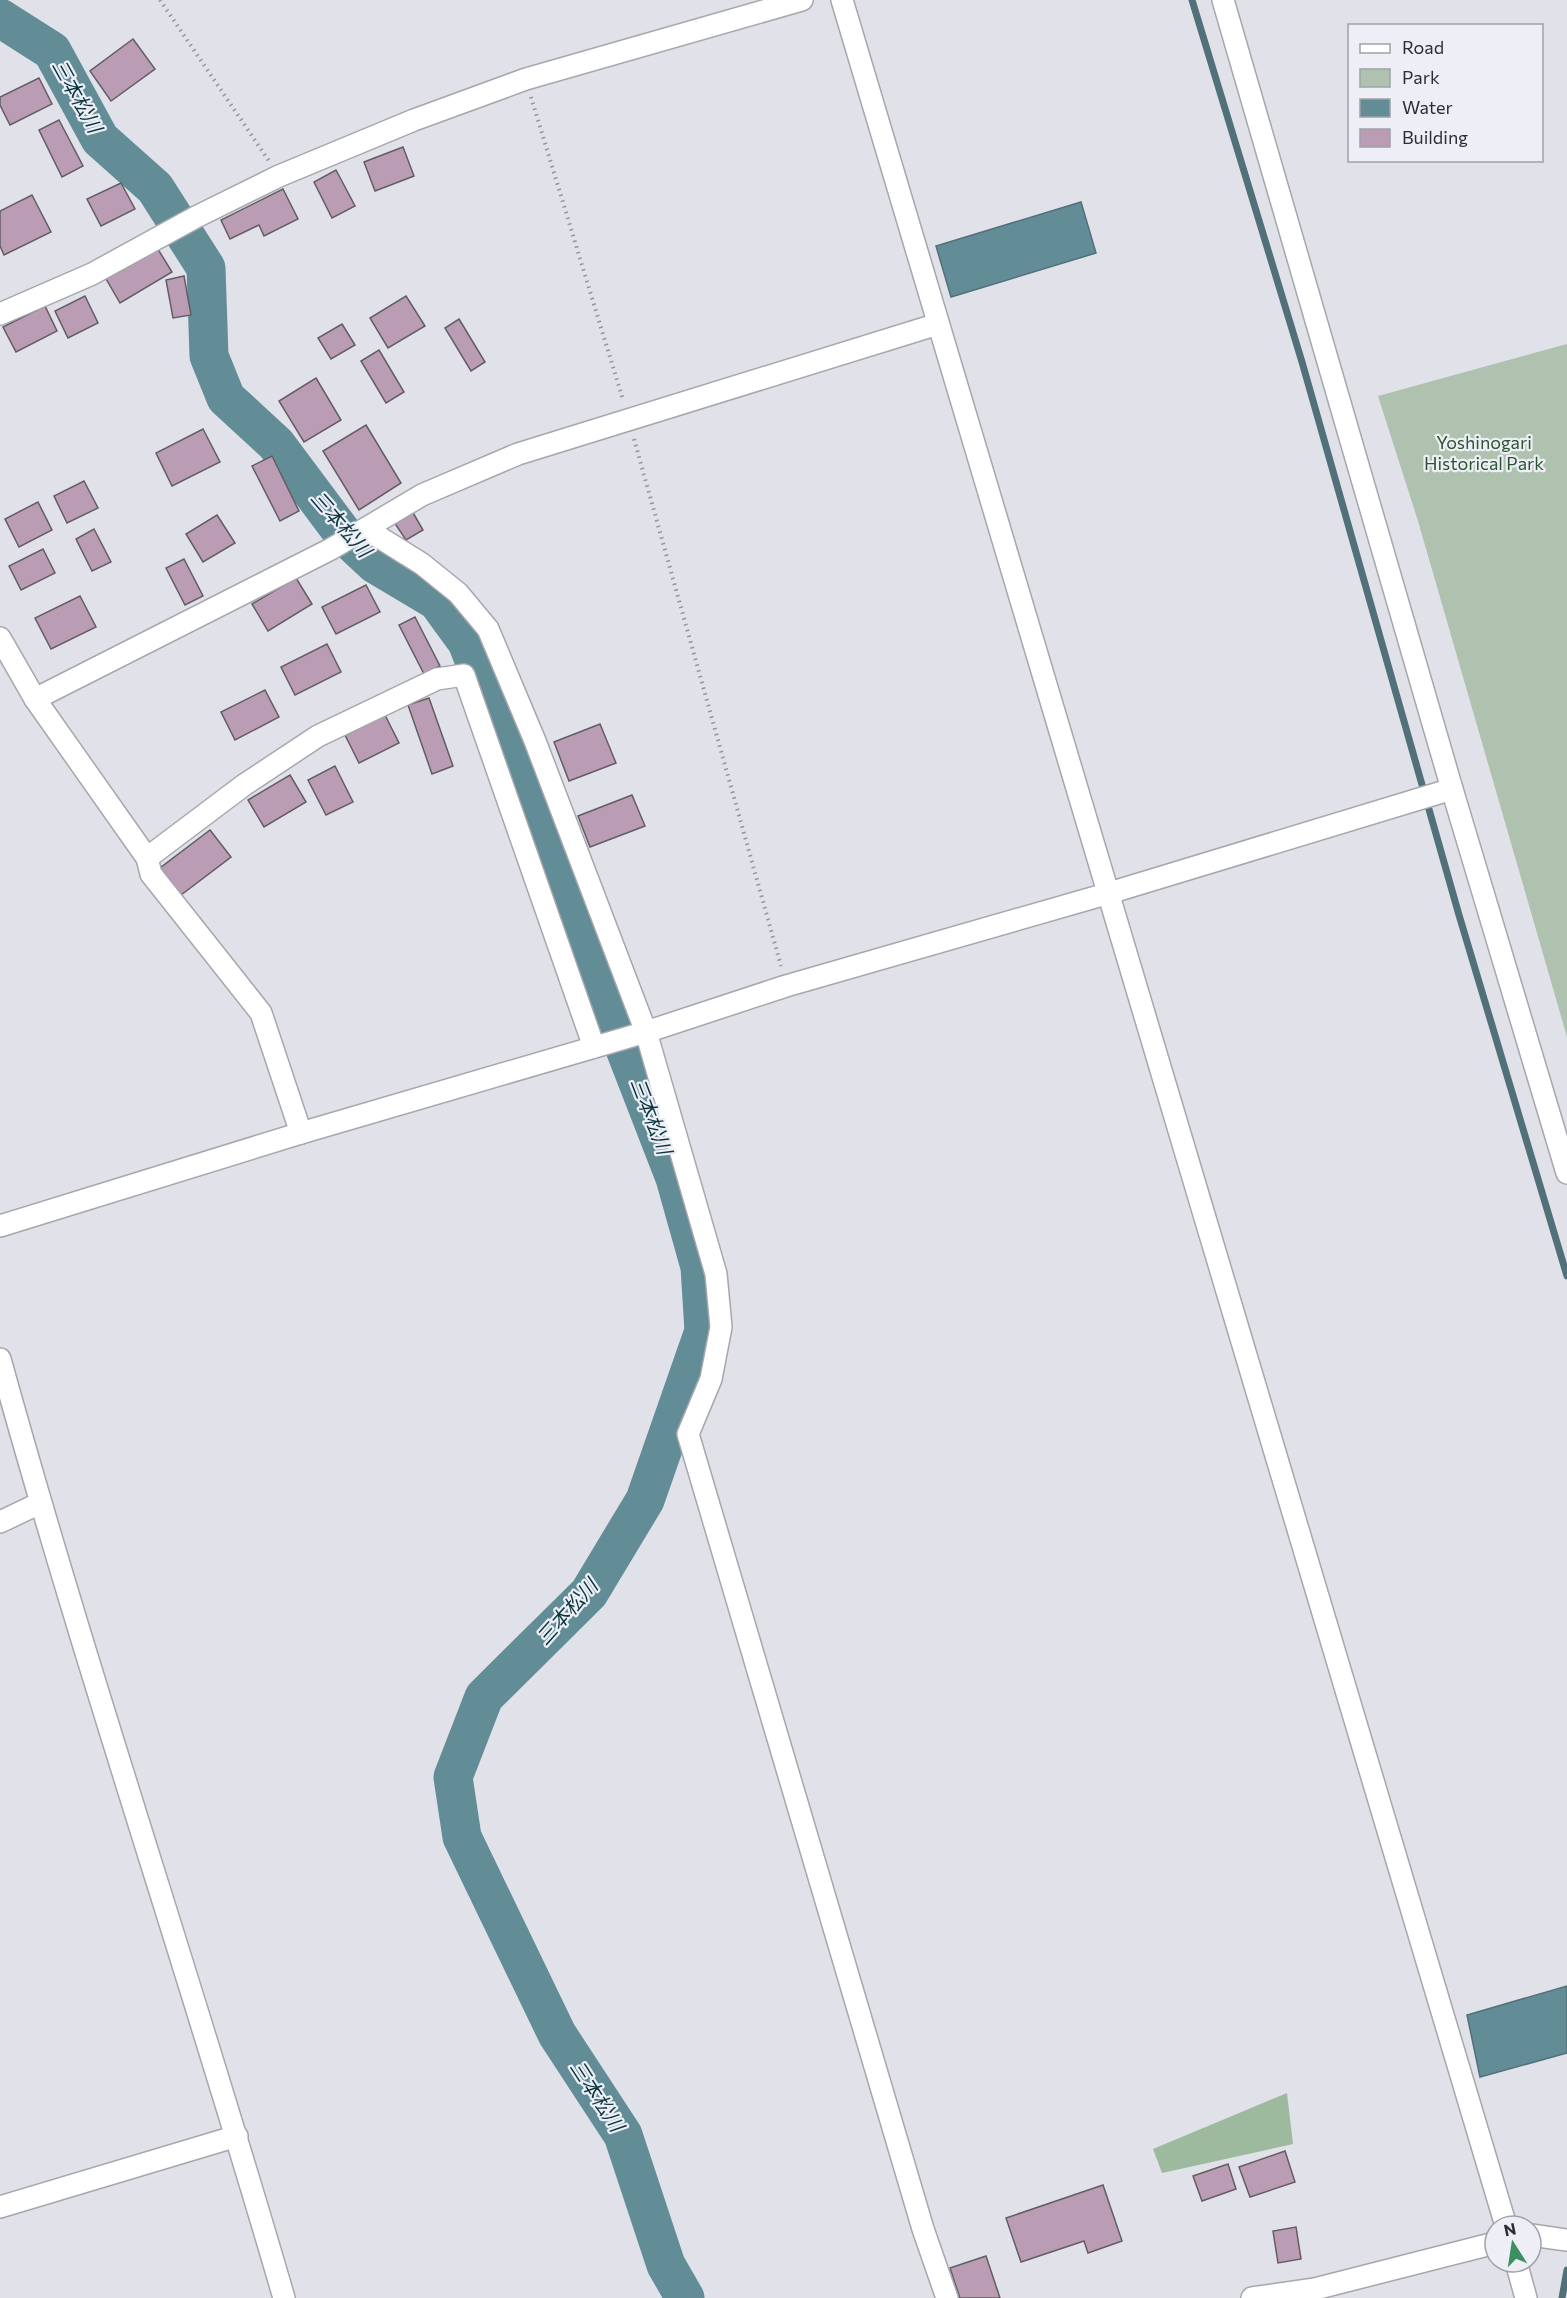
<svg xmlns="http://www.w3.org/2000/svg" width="1567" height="2298" viewBox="0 0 1567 2298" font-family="Commissioner,'Noto Sans JP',sans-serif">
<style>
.green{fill:#afc1af}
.forest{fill:#9db99e}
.water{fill:#628d97;stroke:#527079;stroke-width:1.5}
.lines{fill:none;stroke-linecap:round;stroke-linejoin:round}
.stream{stroke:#527079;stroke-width:7}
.river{stroke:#628d97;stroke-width:39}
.building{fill:#ba9db5;stroke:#635d62;stroke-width:1.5}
.minor-casing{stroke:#a6a6ae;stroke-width:24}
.path{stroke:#95959c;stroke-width:4;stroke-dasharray:1.5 4.5;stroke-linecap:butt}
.minor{stroke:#fff;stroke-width:21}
.labels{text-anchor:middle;stroke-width:4.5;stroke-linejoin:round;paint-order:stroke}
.park-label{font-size:18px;fill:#2c5630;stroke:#edeef6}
.water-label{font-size:20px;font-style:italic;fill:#0b373f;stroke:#edeef6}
</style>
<rect width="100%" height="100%" fill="#e0e1e9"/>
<!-- green -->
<polygon class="green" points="1567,344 1567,1037 1418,521 1378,396"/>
<!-- forest -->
<polygon class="forest" points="1287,2093 1293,2144 1162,2173 1153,2149"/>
<!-- water -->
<g class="water">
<polygon points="1081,202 1096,253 951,297 936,246"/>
<polygon points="1567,1986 1567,2053 1480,2077 1467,2015"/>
</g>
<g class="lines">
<!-- stream -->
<g class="stream">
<polyline points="1192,0 1302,362 1459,915 1567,1276"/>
<polyline points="1562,2298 1567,2270"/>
</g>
<!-- river -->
<polyline class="river" points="0,18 52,51 100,139 155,188 206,268 209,356 226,398 276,444 344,535 375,564 437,601 467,642 675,1178 700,1267 704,1331 645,1500 589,1593 484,1697 453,1777 462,1837 557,2034 623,2135 666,2265 685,2298"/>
</g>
<!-- building -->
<g class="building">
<polygon points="133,39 155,69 111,101 90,71"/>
<polygon points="39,78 52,104 10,125 0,105 0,97"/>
<polygon points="59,120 83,166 62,177 39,130"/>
<polygon points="403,147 414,176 375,191 364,162"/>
<polygon points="336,170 355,206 332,218 314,182"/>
<polygon points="121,183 135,209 101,226 87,199"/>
<polygon points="283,189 298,219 264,236 259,225 230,239 221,220"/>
<polygon points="32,195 51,232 4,255 0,246 0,211"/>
<polygon points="156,246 172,272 120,303 105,277"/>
<polygon points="184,276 191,315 173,318 166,280"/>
<polygon points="85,296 98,323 68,338 55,311"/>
<polygon points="406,296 425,326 388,348 370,318"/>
<polygon points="45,306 57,331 16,352 3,327"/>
<polygon points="459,319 485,362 471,371 445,328"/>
<polygon points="342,324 355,345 331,359 318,338"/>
<polygon points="379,350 404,392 386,403 361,361"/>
<polygon points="316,378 341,420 304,442 279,401"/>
<polygon points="366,425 401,483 359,510 323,451"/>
<polygon points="203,429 220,462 172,486 156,453"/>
<polygon points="272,456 299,511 280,521 252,466"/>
<polygon points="84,481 98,508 67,523 54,496"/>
<polygon points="38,502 52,530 19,547 5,519"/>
<polygon points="412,511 423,530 406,540 394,522"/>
<polygon points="217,515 235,543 203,562 186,534"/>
<polygon points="94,529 111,562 92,571 76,539"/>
<polygon points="43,549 55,573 21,590 9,566"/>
<polygon points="184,559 203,596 185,605 166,568"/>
<polygon points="296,578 312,604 268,631 252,604"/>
<polygon points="366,585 380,612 336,634 322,607"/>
<polygon points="80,596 96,627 51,649 35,618"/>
<polygon points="415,617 440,666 424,674 399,625"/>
<polygon points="327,644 341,672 295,695 281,667"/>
<polygon points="265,690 279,717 235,740 221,712"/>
<polygon points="429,698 453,766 432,774 408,705"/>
<polygon points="385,715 399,743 359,763 345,735"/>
<polygon points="600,724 616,763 569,781 554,742"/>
<polygon points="335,766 353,802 326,815 308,780"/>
<polygon points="290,775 306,802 264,827 248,800"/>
<polygon points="632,795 645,826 590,847 578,816"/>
<polygon points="210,830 231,857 181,895 160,868"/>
<polygon points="1285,2151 1295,2182 1250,2197 1239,2167"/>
<polygon points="1228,2164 1236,2189 1202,2201 1193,2176"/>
<polygon points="1103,2185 1122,2241 1088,2253 1084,2241 1021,2262 1006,2218"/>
<polygon points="1296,2227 1301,2259 1278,2263 1273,2231"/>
<polygon points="986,2256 1000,2298 960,2298 950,2268"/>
</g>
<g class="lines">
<defs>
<g id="minor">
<path d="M842 0C1061 742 1286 1484 1506 2226"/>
<polyline points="1223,0 1452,789 1567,1173"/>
<polyline points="0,314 92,274 196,217 279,176 414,120 526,79 802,0"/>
<polyline points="366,529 422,564 458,593 488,629 535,741 646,1032 716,1274 721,1327 711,1379 688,1434 923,2229 947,2298"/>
<polyline points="0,638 35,699 147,858 151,874 261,1013 301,1133"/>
<polyline points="35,699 331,549 422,495 518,454 938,324"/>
<polyline points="147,858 244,785 318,736 437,679 464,675 594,1047"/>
<polyline points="0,1226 301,1133 646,1032 786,986 1106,894 1452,789"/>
<path d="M0 1359C87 1674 193 1984 284 2298"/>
<polyline points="0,1522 40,1503"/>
<polyline points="0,2207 237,2136"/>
<polyline points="1531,2235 1567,2240"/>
<polyline points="1516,2262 1526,2298"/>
<polyline points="1252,2298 1315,2289 1495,2243"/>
</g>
</defs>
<!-- minor casing -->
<use href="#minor" class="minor-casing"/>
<!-- path -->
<g class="path">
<polyline points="160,0 269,161"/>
<polyline points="531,97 623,400"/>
<polyline points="634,439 781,966"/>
</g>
<!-- minor -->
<use href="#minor" class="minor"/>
</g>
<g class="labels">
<!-- park labels -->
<g class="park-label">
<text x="1484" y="449">Yoshinogari<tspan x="1484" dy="21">Historical Park</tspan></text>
</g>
<!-- water labels -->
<g class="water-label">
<text transform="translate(77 96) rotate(61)" y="7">三本松川</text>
<text transform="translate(341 524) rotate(49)" y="7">三本松川</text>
<text transform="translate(651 1116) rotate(69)" y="7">三本松川</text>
<text transform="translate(567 1612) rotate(-48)" y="7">三本松川</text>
<text transform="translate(597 2096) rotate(57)" y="7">三本松川</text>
</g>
</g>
<!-- legend -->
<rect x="1348" y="24" width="195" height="138" fill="#edeef6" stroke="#a1a1a8" stroke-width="1.5"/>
<rect x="1360" y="44" width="30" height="9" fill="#ffffff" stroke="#a1a1a8" stroke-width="1.5"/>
<text x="1402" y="54" font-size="18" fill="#2e2e32">Road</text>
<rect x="1360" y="69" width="30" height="18" fill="#afc1af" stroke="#a1a1a8" stroke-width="1.5"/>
<text x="1402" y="84" font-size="18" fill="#2e2e32">Park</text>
<rect x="1360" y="99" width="30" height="18" fill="#628d97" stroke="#a1a1a8" stroke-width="1.5"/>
<text x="1402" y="114" font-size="18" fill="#2e2e32">Water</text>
<rect x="1360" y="129" width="30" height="18" fill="#ba9db5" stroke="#a1a1a8" stroke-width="1.5"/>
<text x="1402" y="144" font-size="18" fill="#2e2e32">Building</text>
<!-- north arrow -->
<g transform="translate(1513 2244) rotate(348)"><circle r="28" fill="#edeef6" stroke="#a1a1a8" stroke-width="1.5"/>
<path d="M0-4.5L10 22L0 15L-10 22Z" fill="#3c8f61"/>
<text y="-9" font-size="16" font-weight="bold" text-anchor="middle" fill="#2e2e32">N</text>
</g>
</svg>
